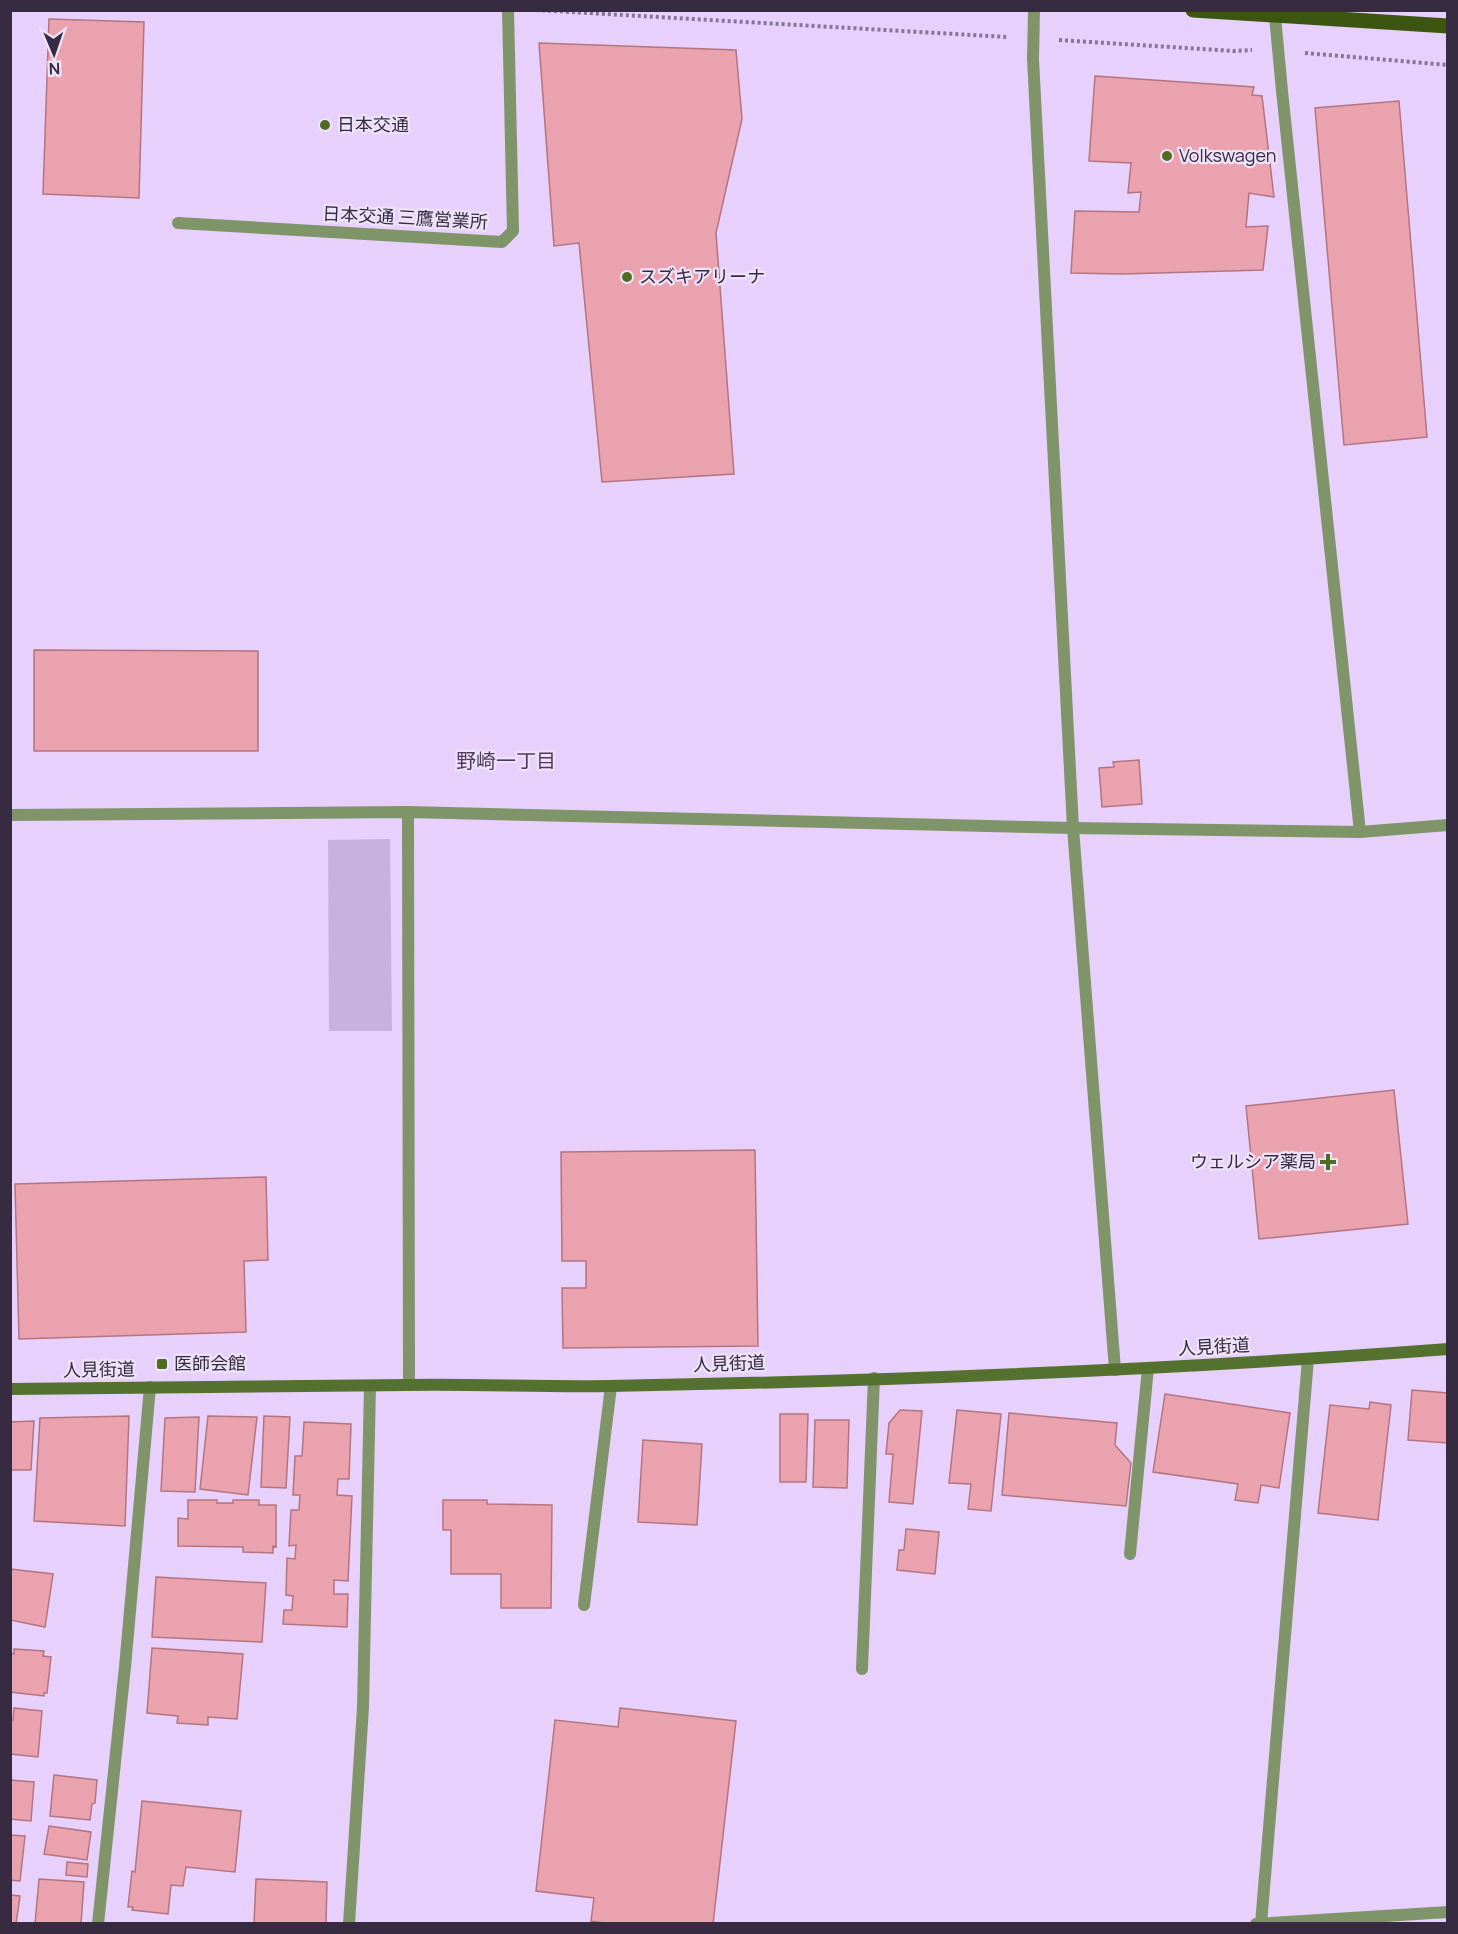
<svg xmlns="http://www.w3.org/2000/svg" width="1458" height="1934" viewBox="0 0 1458 1934" font-family="Manrope,'Noto Sans JP',sans-serif">
<style>
.green{fill:#c9b1dd}
.building{fill:#eaa3ae;stroke:#b4747f;stroke-width:1.5}
.lines{fill:none;stroke-linecap:round;stroke-linejoin:round}
.path{stroke:#867695;stroke-width:4;stroke-dasharray:3 3;stroke-linecap:butt}
.service{stroke:#80946a;stroke-width:12}
.minor{stroke:#80946a;stroke-width:12}
.secondary{stroke:#557130;stroke-width:12}
.primary{stroke:#3c5612;stroke-width:15}
.poi-dot{fill:#4f6d22;stroke:#eee3f9;stroke-width:2}
.labels{text-anchor:middle;stroke-width:4.5;stroke-linejoin:round;paint-order:stroke}
.poi-label{font-size:18px;fill:#362b40;stroke:#eee3f9;text-anchor:start}
.street-label{font-size:18px;fill:#362b40;stroke:#eee3f9}
.neighbourhood-label{font-size:20px;fill:#503764;stroke:#eee3f9}
</style>
<rect width="100%" height="100%" fill="#e7d0fc"/>
<!-- green -->
<polygon class="green" points="390,839 392,1031 329,1031 328,840"/>
<!-- building -->
<g class="building">
<polygon points="49,19 144,22 139,198 43,194"/>
<polygon points="539,43 736,50 742,119 716,233 734,474 602,482 579,243 554,246"/>
<polygon points="1095,76 1254,87 1252,95 1262,96 1274,197 1249,193 1246,227 1268,226 1263,270 1122,274 1071,273 1075,211 1139,212 1141,192 1128,193 1131,163 1089,161"/>
<polygon points="1399,101 1427,437 1344,445 1315,108"/>
<polygon points="34,650 258,651 258,751 34,751"/>
<polygon points="1139,760 1142,804 1102,807 1099,768 1114,767 1113,762"/>
<polygon points="1394,1090 1408,1224 1259,1239 1246,1106"/>
<polygon points="755,1150 758,1346 563,1348 562,1288 586,1288 586,1261 562,1261 561,1152"/>
<polygon points="266,1177 268,1260 244,1261 246,1332 19,1339 15,1184"/>
<polygon points="1412,1390 1448,1393 1448,1443 1408,1440"/>
<polygon points="1165,1394 1290,1413 1279,1488 1261,1485 1258,1503 1250,1502 1235,1500 1238,1484 1153,1472"/>
<polygon points="1370,1402 1391,1405 1378,1520 1318,1513 1330,1405 1369,1409"/>
<polygon points="900,1410 922,1411 913,1504 889,1502 893,1454 886,1454 889,1423"/>
<polygon points="957,1410 1001,1414 991,1511 968,1509 971,1484 949,1483"/>
<polygon points="1009,1413 1117,1423 1115,1445 1131,1463 1126,1506 1002,1495"/>
<polygon points="780,1414 808,1414 806,1482 780,1482"/>
<polygon points="129,1416 125,1526 34,1521 40,1418"/>
<polygon points="208,1416 257,1417 248,1495 200,1489"/>
<polygon points="264,1416 290,1417 286,1488 261,1487"/>
<polygon points="199,1417 195,1492 161,1491 165,1418"/>
<polygon points="815,1420 849,1420 847,1488 813,1487"/>
<polygon points="34,1421 31,1470 10,1470 10,1422"/>
<polygon points="304,1422 351,1424 349,1479 338,1479 337,1495 352,1496 348,1581 334,1580 334,1594 348,1594 347,1627 283,1624 284,1610 292,1610 293,1596 286,1595 287,1558 295,1559 296,1545 289,1546 291,1510 299,1510 300,1495 293,1495 295,1456 302,1456"/>
<polygon points="643,1440 702,1444 697,1525 638,1522"/>
<polygon points="188,1500 217,1500 217,1503 233,1503 233,1500 259,1500 259,1505 276,1505 276,1547 273,1546 273,1553 243,1552 243,1547 178,1546 178,1518 188,1519"/>
<polygon points="443,1500 487,1500 487,1504 552,1505 551,1608 501,1608 501,1574 451,1574 451,1530 443,1530"/>
<polygon points="906,1529 939,1532 935,1574 897,1570 899,1550 904,1550"/>
<polygon points="10,1569 53,1574 45,1627 10,1620"/>
<polygon points="156,1577 266,1583 262,1642 152,1637"/>
<polygon points="152,1648 243,1654 237,1719 208,1717 208,1725 177,1723 178,1716 147,1713"/>
<polygon points="14,1649 44,1651 43,1656 51,1657 47,1693 44,1693 44,1696 10,1692 10,1653 14,1654"/>
<polygon points="14,1708 42,1711 38,1757 10,1754 10,1720 13,1720"/>
<polygon points="620,1708 736,1721 713,1924 610,1924 591,1921 594,1898 536,1891 555,1720 618,1727"/>
<polygon points="54,1775 97,1780 95,1803 92,1804 90,1820 50,1816"/>
<polygon points="10,1780 34,1782 31,1821 10,1819"/>
<polygon points="142,1801 241,1811 235,1872 186,1867 183,1886 171,1885 168,1914 132,1910 133,1907 128,1907 132,1871 135,1872"/>
<polygon points="49,1826 91,1832 87,1860 44,1854"/>
<polygon points="10,1835 25,1836 20,1881 10,1880"/>
<polygon points="67,1862 88,1864 87,1877 66,1875"/>
<polygon points="39,1879 84,1882 81,1924 35,1924"/>
<polygon points="256,1879 327,1882 326,1924 254,1924"/>
<polygon points="10,1895 20,1896 16,1924 10,1924"/>
</g>
<g class="lines">
<!-- path -->
<g class="path">
<polyline points="536,10 1007,37"/>
<polyline points="1059,40 1234,51 1252,50"/>
<polyline points="1305,53 1448,65"/>
</g>
<!-- service -->
<g class="service">
<polyline points="178,223 502,242 513,231 508,10"/>
<polyline points="1130,1554 1148,1368"/>
<polyline points="584,1605 611,1386"/>
<polyline points="862,1669 874,1378"/>
<polyline points="98,1924 125,1667 150,1387"/>
<polyline points="1261,1924 1308,1359"/>
</g>
<!-- minor -->
<g class="minor">
<polyline points="1034,10 1033,59 1073,828 1115,1370"/>
<polyline points="1275,16 1282,91 1360,832"/>
<polyline points="408,812 409,1385"/>
<polyline points="10,815 408,812 1073,828 1360,832 1448,825"/>
<polyline points="349,1924 363,1707 370,1386"/>
<polyline points="1256,1924 1448,1912"/>
</g>
<!-- secondary -->
<path class="secondary" d="M10 1389C143 1388 275 1386 408 1385 475 1384 543 1387 610 1386 889 1381 1169 1370 1448 1349"/>
<!-- primary -->
<polyline class="primary" points="1193,10 1448,26"/>
</g>
<!-- markers -->
<g class="poi-dot">
<circle cx="325" cy="125" r="6"/>
<circle cx="1167" cy="156" r="6"/>
<circle cx="627" cy="277" r="6"/>
<path d="M1325 1153h6v6h6v6h-6v6h-6v-6h-6v-6h6z"/>
<rect x="156" y="1358" width="12" height="12" rx="3"/>
</g>
<g class="labels">
<!-- poi labels -->
<g class="poi-label">
<text x="337" y="131">日本交通</text>
<text x="1179" y="162">Volkswagen</text>
<text x="639" y="283">スズキアリーナ</text>
<text x="1316" y="1168" text-anchor="end">ウェルシア薬局</text>
<text x="174" y="1370">医師会館</text>
</g>
<!-- street labels -->
<g class="street-label">
<text transform="translate(405 218) rotate(3)" y="6">日本交通 三鷹営業所</text>
<text transform="translate(1214 1347) rotate(-3)" y="6">人見街道</text>
<text transform="translate(729 1364) rotate(-2)" y="6">人見街道</text>
<text transform="translate(99 1370) rotate(-1)" y="6">人見街道</text>
</g>
<!-- neighbourhood labels -->
<g class="neighbourhood-label">
<text x="506" y="768">野崎一丁目</text>
</g>
</g>
<!-- border -->
<rect width="1458" height="1934" fill="none" stroke="#362b40" stroke-width="24"/>
<!-- north arrow -->
<g transform="translate(54 54) rotate(178)" stroke="#eee3f9" stroke-width="4.5" paint-order="stroke">
<path d="M0-4.5L10 22L0 15L-10 22Z" fill="#362b40"/>
<text y="-9" font-size="16" font-weight="bold" text-anchor="middle" fill="#362b40">N</text>
</g>
</svg>
